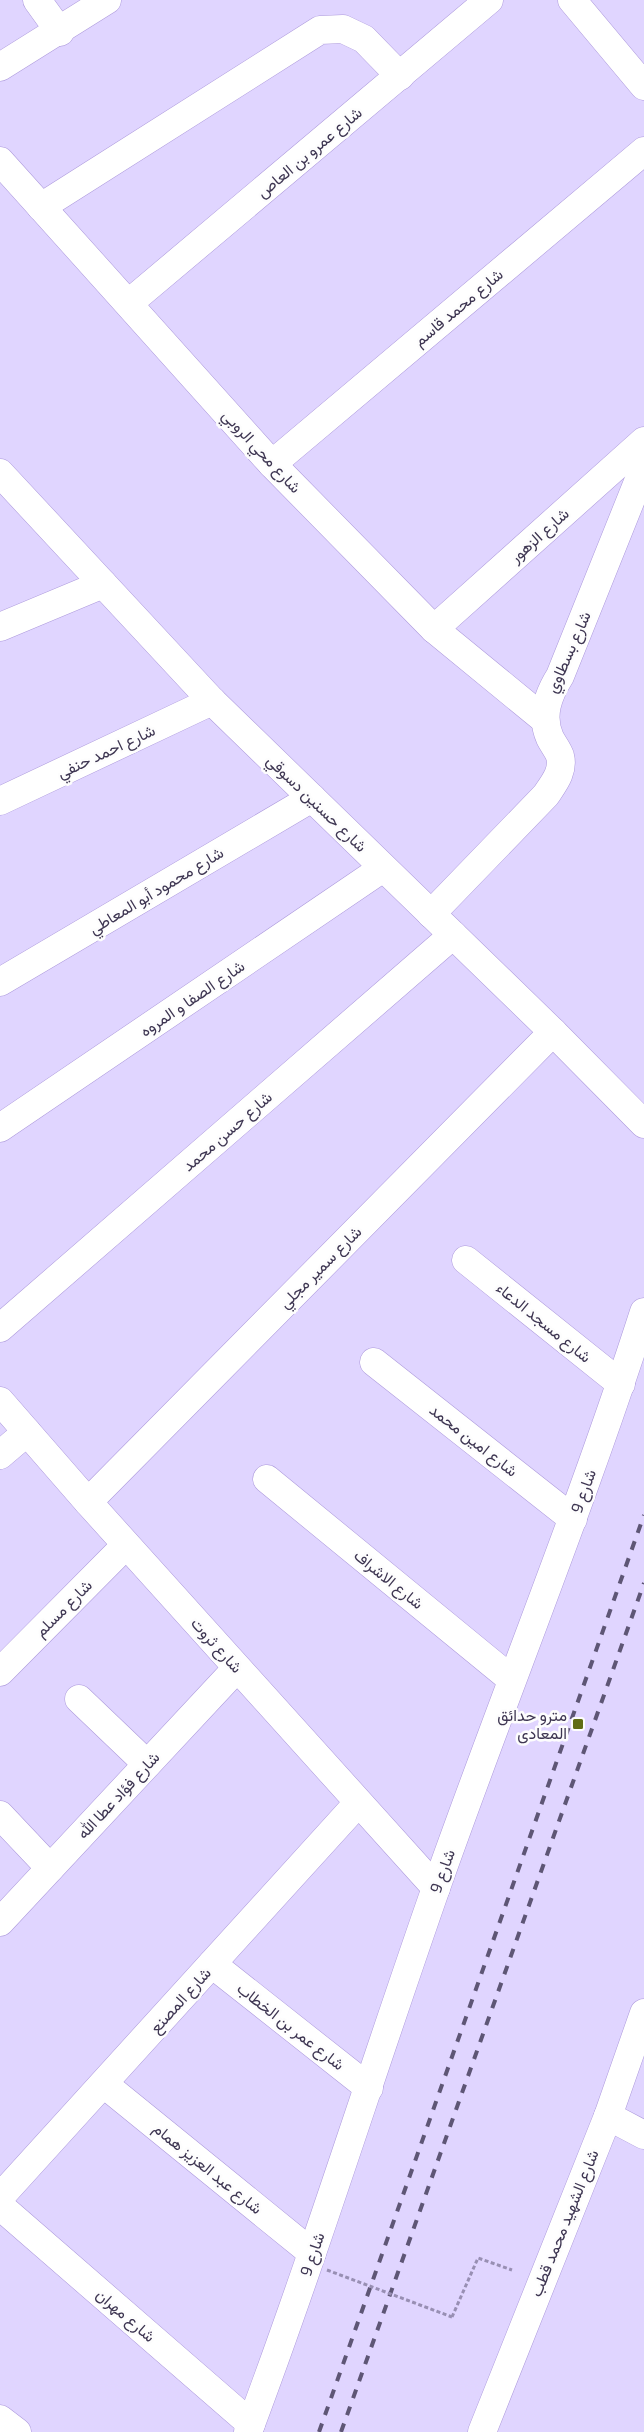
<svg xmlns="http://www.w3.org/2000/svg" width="644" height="2432" viewBox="0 0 644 2432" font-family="'Exo 2',Vazirmatn,sans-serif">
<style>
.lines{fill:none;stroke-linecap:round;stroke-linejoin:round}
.minor-casing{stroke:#ad9adc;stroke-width:29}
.path{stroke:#988fb3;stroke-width:3;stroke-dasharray:4 2.5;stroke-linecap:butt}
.minor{stroke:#fff;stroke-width:28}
.rail{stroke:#5e5675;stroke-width:4;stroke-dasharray:9 9;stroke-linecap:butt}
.path-bridge{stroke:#988fb3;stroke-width:3;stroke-dasharray:4 2.5;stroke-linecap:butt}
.poi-dot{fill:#616d15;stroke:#fdfdfd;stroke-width:2}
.labels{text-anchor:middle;stroke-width:5;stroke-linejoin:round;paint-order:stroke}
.street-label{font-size:16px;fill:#3e3652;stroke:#fdfdfd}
.poi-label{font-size:16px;fill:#3e3652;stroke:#fdfdfd;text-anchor:end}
</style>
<rect width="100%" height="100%" fill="#e0d5ff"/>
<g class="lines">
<defs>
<g id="minor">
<polyline points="37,0 60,32"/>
<polyline points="572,0 644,86"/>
<polyline points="0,67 107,0"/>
<polyline points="0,161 272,464 434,629 545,720"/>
<polyline points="41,207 320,30 343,29 364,39 400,76"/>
<polyline points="129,303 489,0"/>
<polyline points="272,464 644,151"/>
<polyline points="0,473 212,701 553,1032 644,1124"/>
<polyline points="0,627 103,584"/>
<polyline points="434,629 644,441"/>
<polyline points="0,801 212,701"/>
<path d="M431 914 546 795C554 783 564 771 560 756 558 750 553 744 550 738 540 716 548 695 560 676L644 467"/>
<polyline points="0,982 312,798"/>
<polyline points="0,1128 383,868"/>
<polyline points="466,1260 621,1384"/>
<polyline points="0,1328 453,935"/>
<polyline points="374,1362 573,1519"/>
<polyline points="0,1401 88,1502 436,1888"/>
<polyline points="0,1455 27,1432"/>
<polyline points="267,1479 511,1679"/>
<polyline points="88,1502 553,1032"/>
<polyline points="0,1672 126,1545"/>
<polyline points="79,1699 147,1764"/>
<polyline points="0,1815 50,1868"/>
<polyline points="0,1922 237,1668"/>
<polyline points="212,1964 369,2088"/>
<polyline points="104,2084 312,2253"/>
<polyline points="608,2116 644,2135"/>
<polyline points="0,2197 358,1803"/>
<polyline points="0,2206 251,2424"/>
<polyline points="0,2419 17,2432"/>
<path d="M248 2432C316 2251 373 2067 437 1885 505 1693 582 1505 644 1312"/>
<polyline points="482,2432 608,2116 644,2013"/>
</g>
</defs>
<!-- minor casing -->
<use href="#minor" class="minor-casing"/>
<!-- path -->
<polyline class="path" points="452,2317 478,2258 512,2270"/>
<!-- minor -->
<use href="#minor" class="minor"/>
<!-- rail -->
<g class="rail">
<polyline points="319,2432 644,1515"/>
<polyline points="341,2432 644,1583"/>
</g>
<!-- path-bridge -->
<polyline class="path-bridge" points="327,2270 452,2317"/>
</g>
<!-- markers -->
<rect class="poi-dot" x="572" y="1718" width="12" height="12" rx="2.5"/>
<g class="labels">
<!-- street labels -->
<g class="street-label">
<text transform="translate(309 152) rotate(-40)" y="6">شارع عمرو بن العاص</text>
<text transform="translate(458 307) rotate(-40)" y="6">شارع محمد قاسم</text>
<text transform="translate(262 451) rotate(47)" y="6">شارع محي الروبي</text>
<text transform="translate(539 535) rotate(-42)" y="6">شارع الزهور</text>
<text transform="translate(568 652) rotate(-66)" y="6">شارع بسطاوي</text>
<text transform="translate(106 751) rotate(-25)" y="6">شارع احمد حنفي</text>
<text transform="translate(317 803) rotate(44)" y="6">شارع حسنين دسوقي</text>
<text transform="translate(156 890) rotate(-31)" y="6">شارع محمود أبو المعاطي</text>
<text transform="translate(192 998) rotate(-34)" y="6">شارع الصفا و المروه</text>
<text transform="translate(227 1131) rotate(-41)" y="6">شارع حسن محمد</text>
<text transform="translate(320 1267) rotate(-45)" y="6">شارع سمير مجلي</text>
<text transform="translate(544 1322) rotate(39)" y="6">شارع مسجد الدعاء</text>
<text transform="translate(474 1440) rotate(38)" y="6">شارع امين محمد</text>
<text transform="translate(583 1491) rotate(-70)" y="6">شارع 9</text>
<text transform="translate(389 1579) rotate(39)" y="6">شارع الاشراف</text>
<text transform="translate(63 1608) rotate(-45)" y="6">شارع مسلم</text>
<text transform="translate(217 1645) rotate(48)" y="6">شارع ثروت</text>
<text transform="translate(118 1795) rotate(-47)" y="6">شارع فؤاد عطا الله</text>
<text transform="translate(442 1871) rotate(-70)" y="6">شارع 9</text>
<text transform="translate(180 2000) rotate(-48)" y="6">شارع المصنع</text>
<text transform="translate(291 2026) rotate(38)" y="6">شارع عمر بن الخطاب</text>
<text transform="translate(208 2168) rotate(39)" y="6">شارع عبد العزيز همام</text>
<text transform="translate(564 2223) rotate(-68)" y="6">شارع الشهيد محمد قطب</text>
<text transform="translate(312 2254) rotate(-71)" y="6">شارع 9</text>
<text transform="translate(126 2315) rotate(41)" y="6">شارع مهران</text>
</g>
<!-- poi labels -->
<g class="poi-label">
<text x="567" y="1721">مترو حدائق<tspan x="567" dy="18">المعادى</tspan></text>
</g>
</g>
</svg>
